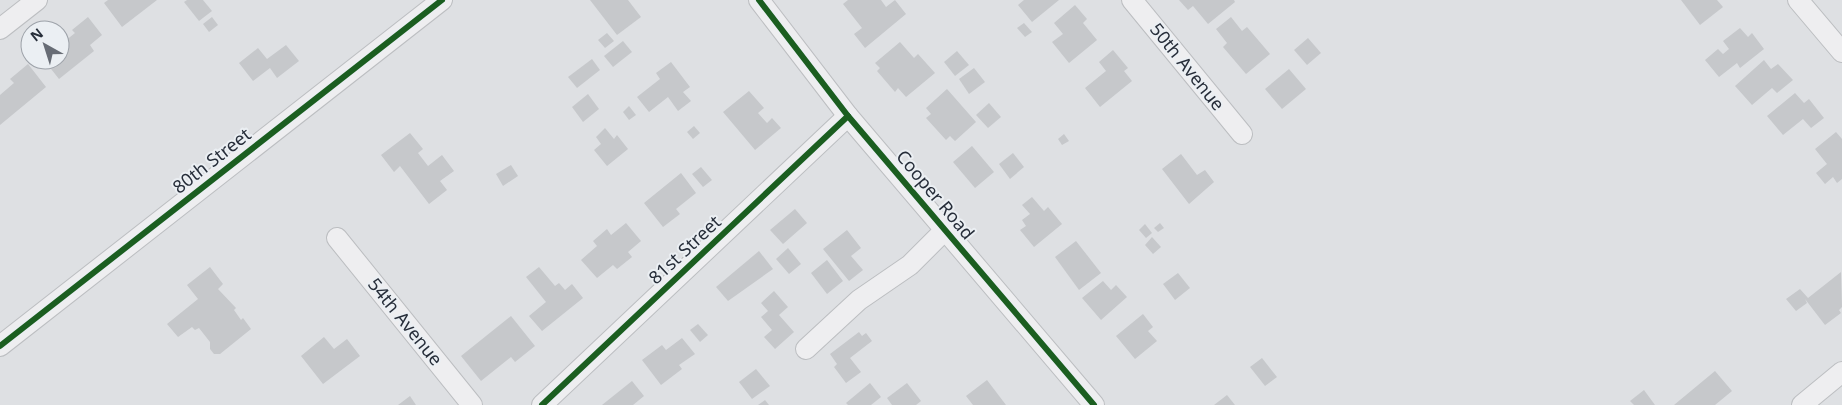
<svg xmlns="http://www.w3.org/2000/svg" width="1842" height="405" viewBox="0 0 1842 405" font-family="'Noto Sans',sans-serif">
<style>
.building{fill:#c6c8cb}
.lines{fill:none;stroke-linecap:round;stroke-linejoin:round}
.minor-casing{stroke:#bcbec1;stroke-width:22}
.minor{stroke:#eeeef0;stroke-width:20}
.cycleway-casing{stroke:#ebeff3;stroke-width:9}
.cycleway{stroke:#1b5e20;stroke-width:6}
.labels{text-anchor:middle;stroke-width:4;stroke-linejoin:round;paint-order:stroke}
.street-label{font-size:18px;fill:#272e3a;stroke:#ebeff3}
</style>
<rect width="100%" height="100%" fill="#dee0e3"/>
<!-- building -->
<g class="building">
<polygon points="108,0 157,0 122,27 104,3"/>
<polygon points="187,0 203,0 212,11 199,21 184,2"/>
<polygon points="590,0 628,0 641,17 617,35"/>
<polygon points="848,0 881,0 886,7 895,0 906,14 865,48 854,34 862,28 843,4"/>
<polygon points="1024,0 1059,0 1032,22 1018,5"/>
<polygon points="1179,0 1234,0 1235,2 1208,24 1193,6 1188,10"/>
<polygon points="1681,0 1717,0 1723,7 1700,25"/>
<polygon points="1075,5 1087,19 1083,23 1097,40 1069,63 1052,42 1063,34 1054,23"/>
<polygon points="88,17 102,35 90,45 94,51 59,79 44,60 60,60 60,45 75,33 72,30"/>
<polygon points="212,17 218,25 209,32 203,24"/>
<polygon points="1231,17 1242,31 1247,27 1270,54 1246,74 1223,47 1227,43 1216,29"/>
<polygon points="1024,23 1032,32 1025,37 1017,28"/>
<polygon points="1740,28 1748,37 1752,33 1764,49 1740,68 1737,63 1719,77 1705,60 1718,49 1723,54 1729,49 1723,41"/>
<polygon points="607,33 614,41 605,48 598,40"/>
<polygon points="1308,38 1321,53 1307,65 1294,50"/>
<polygon points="623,41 632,52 613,67 604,56"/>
<polygon points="900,42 914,58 918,54 935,73 906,97 898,88 895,92 877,71 880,68 875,63"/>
<polygon points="286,45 299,61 277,78 270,68 253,81 239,63 258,48 267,59"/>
<polygon points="1113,50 1128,68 1124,71 1132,81 1100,107 1085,88 1106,71 1099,62"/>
<polygon points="957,51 969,65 955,76 944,62"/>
<polygon points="592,59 600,70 577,88 568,77"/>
<polygon points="1764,60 1771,69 1778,64 1793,80 1777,93 1772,88 1752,105 1735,86"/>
<polygon points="671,62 690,87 683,92 691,101 678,111 668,97 649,112 637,97 660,79 656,73"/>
<polygon points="28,64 46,87 0,125 0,95 14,83 10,79"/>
<polygon points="974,68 985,82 969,94 959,79"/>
<polygon points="1289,69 1306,89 1282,109 1265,89"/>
<polygon points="947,89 976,122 955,141 950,136 946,140 926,118 931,114 926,108"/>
<polygon points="749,91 764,108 758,113 767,123 772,118 781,128 755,150 723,112"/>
<polygon points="1795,93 1804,103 1809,99 1824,118 1811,128 1803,119 1783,135 1767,116"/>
<polygon points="588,94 599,109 583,122 572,107"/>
<polygon points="989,103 1001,117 988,128 976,115"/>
<polygon points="629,106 636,115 629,120 623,112"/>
<polygon points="694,126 700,133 693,139 687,132"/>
<polygon points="605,128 614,139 617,135 628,149 607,166 594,150 601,144 596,137"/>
<polygon points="1836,132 1842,139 1842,179 1837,183 1833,177 1825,184 1816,173 1827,164 1815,149"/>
<polygon points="410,133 423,149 418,153 428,166 442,155 454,171 440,181 447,190 429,204 400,166 394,172 381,155"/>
<polygon points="1064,134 1069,141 1062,145 1058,139"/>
<polygon points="972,146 994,172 975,188 953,162"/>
<polygon points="1013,153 1024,167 1010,179 999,164"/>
<polygon points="1181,154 1197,175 1205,170 1214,182 1189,204 1162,169"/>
<polygon points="511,165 518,176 503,186 496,174"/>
<polygon points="701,167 712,180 703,187 692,174"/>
<polygon points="681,173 696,193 676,209 680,214 663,227 644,203"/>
<polygon points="1032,197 1044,211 1048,207 1062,224 1034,247 1020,230 1026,226 1022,220 1030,214 1022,205"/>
<polygon points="795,209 807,223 783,244 770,230"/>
<polygon points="626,223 641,241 628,252 632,257 617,269 613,265 597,278 581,260 597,246 593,241 607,229 611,235"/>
<polygon points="1160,223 1164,228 1158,232 1154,228"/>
<polygon points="1145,224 1152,233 1146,238 1139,230"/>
<polygon points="847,230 861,248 851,256 863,270 849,281 823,249"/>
<polygon points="1152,237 1161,247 1153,254 1145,245"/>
<polygon points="1076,241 1101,273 1079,290 1055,257"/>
<polygon points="788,248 801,264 789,274 776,259"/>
<polygon points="759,251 773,269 728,301 716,287"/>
<polygon points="827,260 843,281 827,294 811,273"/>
<polygon points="210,267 223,284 218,289 236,308 234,310 241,320 243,318 251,329 220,354 214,354 210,349 210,342 199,328 195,330 192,327 178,337 167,324 198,299 187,285"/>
<polygon points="539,267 555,286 559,283 565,290 572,284 583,298 542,331 529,316 546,302 526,277"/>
<polygon points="1841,272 1842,307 1839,310 1841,313 1825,325 1805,299 1807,303 1796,311 1786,299 1800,289 1808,298"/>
<polygon points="1178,273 1190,288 1175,300 1163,284"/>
<polygon points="1103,281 1111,290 1116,285 1127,297 1101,320 1082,298"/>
<polygon points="774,291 788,307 779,315 794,332 775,349 764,337 772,330 761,317 768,311 761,303"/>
<polygon points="1143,314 1153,327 1148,331 1157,341 1135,359 1116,336"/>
<polygon points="511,316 535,346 515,362 511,357 481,381 461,356"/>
<polygon points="698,324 708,335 700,342 690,330"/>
<polygon points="859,332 862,336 866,333 872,341 850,358 861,372 846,383 834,367 837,364 830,354"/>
<polygon points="324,337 334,349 347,339 360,356 323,384 301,356"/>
<polygon points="682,338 695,354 679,365 682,369 661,385 642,360 662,345 666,350"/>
<polygon points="1262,358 1277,377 1265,386 1250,367"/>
<polygon points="756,369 770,386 752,399 739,382"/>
<polygon points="1715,371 1732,391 1715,405 1674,405"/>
<polygon points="987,380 1006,405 973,405 966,396"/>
<polygon points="632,381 644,396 633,405 602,405"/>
<polygon points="870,383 881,397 871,405 848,405 846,403"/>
<polygon points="907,383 921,401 916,405 892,405 887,398"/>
<polygon points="1644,390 1655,405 1634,405 1630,401"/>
<polygon points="1227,395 1235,405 1214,405"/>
<polygon points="410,396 416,405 398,405"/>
<polygon points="765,400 769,405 758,405"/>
</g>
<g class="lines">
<defs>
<g id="minor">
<polyline points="759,0 848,116 1094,405"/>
<polyline points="1132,0 1242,134"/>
<polyline points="1798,0 1842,52"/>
<polyline points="0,29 37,0"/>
<polyline points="337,238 472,405"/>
<polyline points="0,346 442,0"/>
<polyline points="806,349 859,300 910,265 945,230"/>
<polyline points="542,405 848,116"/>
<polyline points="1802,405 1842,372"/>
</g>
</defs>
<!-- minor casing -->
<use href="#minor" class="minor-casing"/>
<!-- minor -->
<use href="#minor" class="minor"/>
<defs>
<g id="cycleway">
<polyline points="759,0 848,116 1094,405"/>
<polyline points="0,346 442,0"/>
<polyline points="542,405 848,116"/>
</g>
</defs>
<!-- cycleway casing -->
<use href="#cycleway" class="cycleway-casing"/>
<!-- cycleway -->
<use href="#cycleway" class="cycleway"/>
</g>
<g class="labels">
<!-- street labels -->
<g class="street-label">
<text transform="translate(1187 67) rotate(51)" y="6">50th Avenue</text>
<text transform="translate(212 161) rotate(-38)" y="6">80th Street</text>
<text transform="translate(935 195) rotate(50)" y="6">Cooper Road</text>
<text transform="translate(685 250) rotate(-43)" y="6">81st Street</text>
<text transform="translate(405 322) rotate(51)" y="6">54th Avenue</text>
</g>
</g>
<!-- north arrow -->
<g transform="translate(45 45) rotate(321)"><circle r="24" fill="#ebeff3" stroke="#9da2a9"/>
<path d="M0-4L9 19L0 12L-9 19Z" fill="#676c75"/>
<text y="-8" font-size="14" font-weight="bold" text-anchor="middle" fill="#272e3a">N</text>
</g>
</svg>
